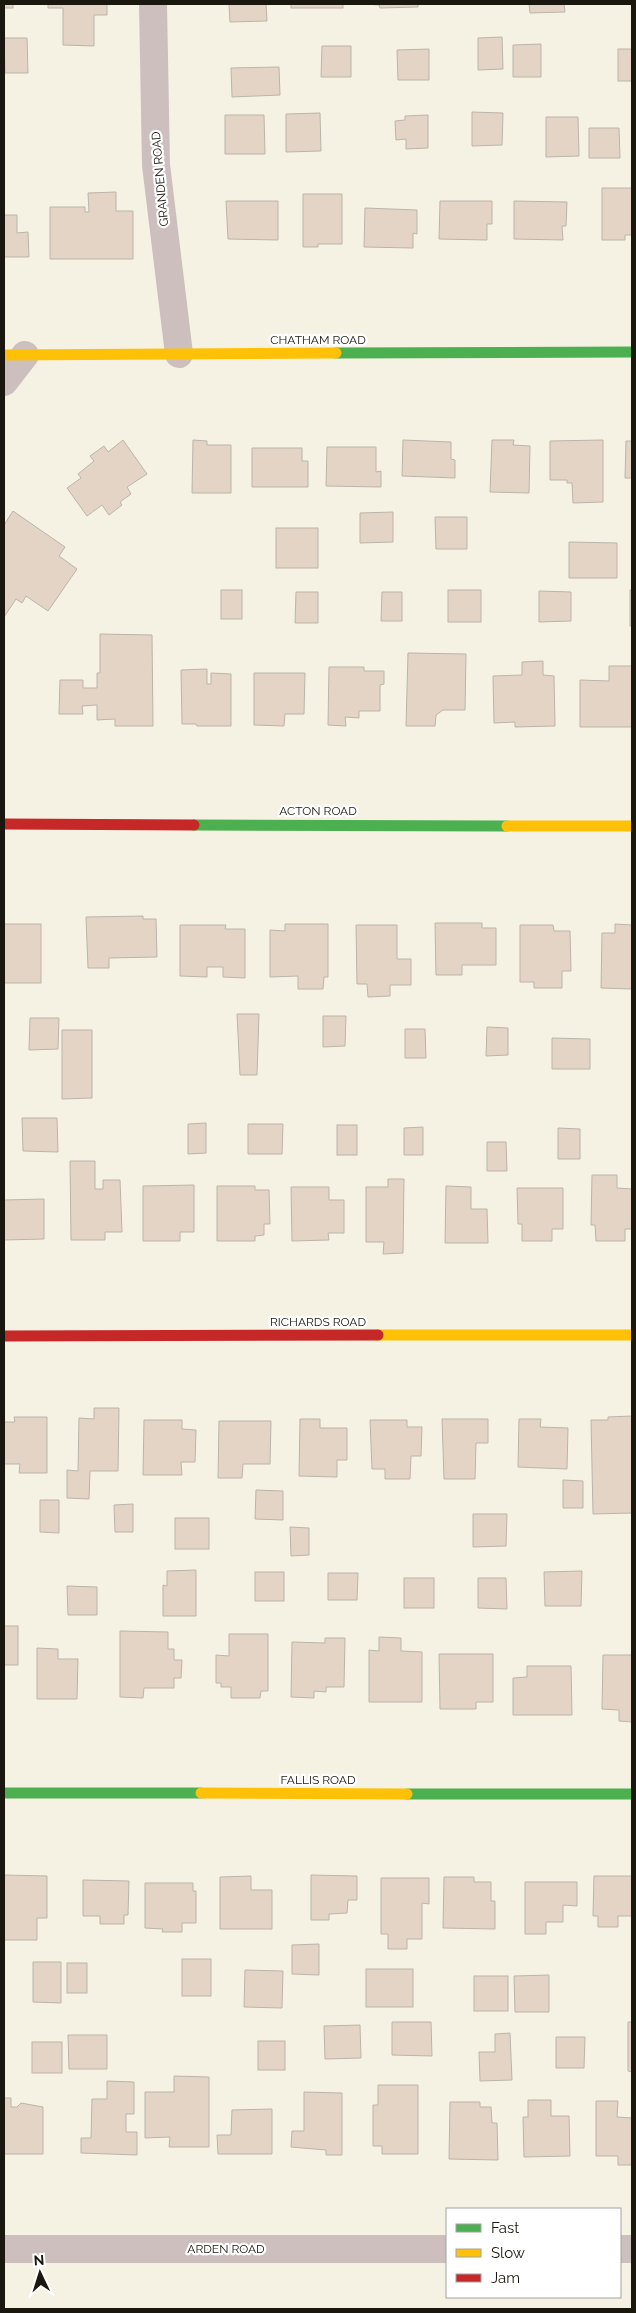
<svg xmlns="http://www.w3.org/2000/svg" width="636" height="2313" viewBox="0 0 636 2313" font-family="Raleway,sans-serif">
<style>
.building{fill:#e4d4c6;stroke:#bbb4ab}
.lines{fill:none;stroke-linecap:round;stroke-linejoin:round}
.street{stroke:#ccbfbe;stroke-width:28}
.fast{stroke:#4caf50;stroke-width:11}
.slow{stroke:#ffc107;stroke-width:11}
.jam{stroke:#c62828;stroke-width:11}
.labels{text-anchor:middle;stroke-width:4.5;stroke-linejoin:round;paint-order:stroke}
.street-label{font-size:12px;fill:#1a170e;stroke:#fff}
</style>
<rect width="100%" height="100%" fill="#f6f2e3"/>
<!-- building -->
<g class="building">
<rect x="4" y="4" width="9" height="4"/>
<polygon points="48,4 107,4 107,15 94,15 94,46 63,45 63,8 48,8"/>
<polygon points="229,4 266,4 267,21 230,22"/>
<rect x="291" y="4" width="52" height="4"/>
<polygon points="366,4 418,4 418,7 380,8 379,5"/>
<polygon points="529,4 564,4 565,12 530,13"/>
<polygon points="502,37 503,69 478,70 478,38"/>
<polygon points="4,38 27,38 28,73 5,73"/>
<polygon points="541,44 541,77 513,77 513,45"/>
<polygon points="322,46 351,46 351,77 321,77"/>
<polygon points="429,49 429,80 398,80 397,50"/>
<rect x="618" y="49" width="14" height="32"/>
<polygon points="279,67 280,95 232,97 231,68"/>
<polygon points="472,112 503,113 502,145 472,146"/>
<polygon points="320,113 321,151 286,152 286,114"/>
<polygon points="225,115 264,115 265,154 225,154"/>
<polygon points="428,115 428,148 406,149 406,139 396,140 395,121 405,120 405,116"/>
<polygon points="546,117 578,117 579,156 546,157"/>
<polygon points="589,128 619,128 620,158 589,158"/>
<polygon points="602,188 632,188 632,235 625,235 625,240 602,240"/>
<polygon points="116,192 116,211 133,211 133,259 50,259 50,207 85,207 85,212 89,212 88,193"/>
<polygon points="303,194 342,194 342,244 318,244 318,247 303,247"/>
<polygon points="226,201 278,201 278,240 228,239"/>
<polygon points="440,201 492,201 492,224 487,224 487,240 439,239"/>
<polygon points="514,201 567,202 566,226 562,226 563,240 514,239"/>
<polygon points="365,208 417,210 417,234 413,233 413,248 364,247"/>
<polygon points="4,215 17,215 17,233 28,232 29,257 4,257"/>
<polygon points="123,440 147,474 127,487 131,494 120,502 122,505 109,515 102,505 87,516 67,488 81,478 78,474 94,461 90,456 104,446 108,452"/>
<polygon points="193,440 207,441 207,445 231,445 231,493 192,493"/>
<polygon points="403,440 451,442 451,459 455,460 455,478 402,476"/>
<polygon points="492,440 514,440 513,445 530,446 529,493 490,492"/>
<polygon points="603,440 603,502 573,503 572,483 567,483 567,480 550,480 550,441"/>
<polygon points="626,441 632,441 632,478 625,478"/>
<polygon points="327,447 376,447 376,472 381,471 381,487 326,486"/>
<polygon points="252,448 302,448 302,461 308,461 308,487 252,487"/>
<polygon points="13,511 65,547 59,556 77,569 48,611 26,596 22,603 16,599 4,617 4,525"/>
<polygon points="393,512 393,542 360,543 360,513"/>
<polygon points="435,517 467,517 467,549 436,549"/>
<rect x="276" y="528" width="42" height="40"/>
<polygon points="569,542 617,543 617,578 569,578"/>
<rect x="221" y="590" width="21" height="29"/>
<rect x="448" y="590" width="33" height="32"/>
<rect x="630" y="590" width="2" height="36"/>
<polygon points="539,591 571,592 571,621 539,622"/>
<polygon points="296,592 318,592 318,623 295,623"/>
<polygon points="382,592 402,592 402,621 381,621"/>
<polygon points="100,634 152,635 153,726 115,726 115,719 97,720 97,705 82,706 83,714 59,714 60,680 83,680 83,688 97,688 97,673 100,673"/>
<polygon points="408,653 466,654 465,710 443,710 436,715 435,726 406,726"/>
<polygon points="543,661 543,675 554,676 555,726 515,727 515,722 494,723 493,676 522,675 522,662"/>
<polygon points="609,666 632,666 632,727 580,727 580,680 609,681"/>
<polygon points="329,667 364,667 364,671 384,671 384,684 380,685 380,711 359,711 359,718 345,717 346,726 328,725"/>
<polygon points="207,669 207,684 211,684 211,673 231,674 231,726 197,726 196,724 182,724 181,670"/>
<polygon points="254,673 305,673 304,714 285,714 284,726 254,725"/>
<polygon points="143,916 143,919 156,919 157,957 109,958 109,968 88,968 86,917"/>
<polygon points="435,923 482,923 482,928 496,928 496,965 462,965 462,975 436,975"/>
<rect x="4" y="924" width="37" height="59"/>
<polygon points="285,924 328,924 328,977 324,977 323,989 298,989 298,976 270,977 270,930 285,931"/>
<polygon points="615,924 632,925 632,989 601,988 602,933 615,933"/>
<polygon points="180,925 226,925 225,929 245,929 245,978 223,977 223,967 207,967 207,977 180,976"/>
<polygon points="356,925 397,925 397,959 411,959 411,985 390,985 390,996 368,997 367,984 357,984"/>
<polygon points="520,925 553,925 554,931 570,931 571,971 562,971 562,988 534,988 534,982 520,982"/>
<polygon points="237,1014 259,1014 257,1075 240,1075"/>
<polygon points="323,1016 346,1016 345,1046 323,1047"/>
<polygon points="30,1018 59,1018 58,1049 29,1050"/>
<polygon points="487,1027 508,1028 508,1055 486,1056"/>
<polygon points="405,1029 425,1029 426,1058 405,1058"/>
<polygon points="62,1030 92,1030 92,1098 62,1099"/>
<polygon points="552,1038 590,1039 590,1069 552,1069"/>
<polygon points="22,1118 57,1118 58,1152 23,1151"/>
<polygon points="206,1123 206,1153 188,1154 188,1124"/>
<polygon points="248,1124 283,1124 282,1154 248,1154"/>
<rect x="337" y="1125" width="20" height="30"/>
<polygon points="423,1127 423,1155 404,1155 404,1128"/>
<polygon points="558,1128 580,1129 580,1159 558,1159"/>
<polygon points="487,1142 506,1142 507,1171 487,1171"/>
<polygon points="70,1161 95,1161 95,1189 103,1189 103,1180 120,1180 122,1232 105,1232 105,1240 71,1240"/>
<polygon points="592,1175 617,1175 617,1188 632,1189 632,1229 625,1229 625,1241 596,1241 595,1225 591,1225"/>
<polygon points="388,1179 404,1179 403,1253 383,1254 384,1242 366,1242 366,1187 388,1187"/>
<polygon points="194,1185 194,1232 180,1232 180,1241 143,1241 143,1186"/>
<polygon points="217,1186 255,1186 255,1190 269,1190 270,1224 264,1224 264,1235 255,1236 255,1241 217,1241"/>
<polygon points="446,1186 471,1187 471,1209 487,1209 488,1243 445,1243"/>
<polygon points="291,1187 329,1187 329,1200 344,1200 344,1233 328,1233 329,1240 292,1241"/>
<polygon points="517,1188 563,1188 563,1229 552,1229 552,1241 522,1241 522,1224 518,1224"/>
<polygon points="44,1199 44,1239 4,1240 4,1200"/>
<polygon points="94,1408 119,1408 118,1471 90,1471 89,1499 67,1498 67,1470 78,1471 79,1418 94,1419"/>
<polygon points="632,1416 632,1513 593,1514 591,1420 608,1420 608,1417"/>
<polygon points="14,1417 47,1417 47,1473 19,1473 20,1464 4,1464 4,1422 15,1422"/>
<polygon points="300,1419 320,1419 320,1428 347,1428 347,1460 337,1460 337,1477 299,1476"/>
<polygon points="442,1419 488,1419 488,1443 476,1443 475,1479 444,1479"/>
<polygon points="519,1419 541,1419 540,1427 568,1428 567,1469 518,1467"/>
<polygon points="144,1420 182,1420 182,1429 196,1430 195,1462 181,1462 182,1475 143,1475"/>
<polygon points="370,1420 407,1420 407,1427 422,1427 421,1456 411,1456 410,1479 385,1479 385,1469 372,1469"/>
<polygon points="219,1421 271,1421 270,1464 243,1464 242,1478 218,1478"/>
<polygon points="563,1480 583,1481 583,1508 563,1508"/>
<polygon points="256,1490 283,1491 283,1520 255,1519"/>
<polygon points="40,1500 59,1500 59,1533 40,1532"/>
<polygon points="133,1504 133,1532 115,1532 114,1505"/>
<polygon points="473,1514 507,1514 506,1546 473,1547"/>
<rect x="175" y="1518" width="34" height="31"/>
<polygon points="290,1527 309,1528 309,1555 291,1556"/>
<polygon points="196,1570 196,1616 163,1616 163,1585 167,1586 167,1571"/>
<polygon points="582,1571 581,1606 545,1606 544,1572"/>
<rect x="255" y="1572" width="29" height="29"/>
<polygon points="328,1573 358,1573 357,1600 328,1600"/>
<rect x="404" y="1578" width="30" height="30"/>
<polygon points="478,1578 506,1578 507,1609 478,1608"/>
<polygon points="67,1586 97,1587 97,1615 68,1615"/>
<rect x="4" y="1626" width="14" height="39"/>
<polygon points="120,1631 168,1632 168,1649 174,1649 174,1660 182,1660 181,1678 174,1678 174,1688 144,1688 143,1698 120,1697"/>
<polygon points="229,1634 268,1634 268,1691 261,1691 260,1698 231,1698 231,1687 221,1687 221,1683 216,1683 216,1655 229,1656"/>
<polygon points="379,1637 401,1638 401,1651 422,1652 422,1702 369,1702 369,1650 379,1651"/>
<polygon points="325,1638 345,1638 344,1687 326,1687 326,1692 314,1691 314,1698 291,1697 292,1642 325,1643"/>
<polygon points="37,1648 58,1649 58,1659 78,1659 77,1699 37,1699"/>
<polygon points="439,1654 493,1654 493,1702 476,1702 476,1709 440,1709"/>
<polygon points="603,1655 632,1655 632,1722 619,1721 619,1710 602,1709"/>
<polygon points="527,1666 571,1666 572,1715 513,1715 513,1678 527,1677"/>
<polygon points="4,1875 47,1876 47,1918 37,1918 37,1940 4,1940"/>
<polygon points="311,1875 357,1876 357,1900 348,1900 347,1913 329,1914 329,1920 311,1920"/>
<polygon points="251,1876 251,1890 272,1890 272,1929 220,1929 220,1877"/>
<polygon points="594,1876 632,1876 632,1916 618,1916 618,1927 598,1927 598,1916 593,1916"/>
<polygon points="444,1877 474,1877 474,1882 491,1882 491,1901 495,1901 495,1929 443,1928"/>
<polygon points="381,1878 429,1878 429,1904 422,1903 422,1939 407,1939 407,1949 388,1949 388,1934 381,1934"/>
<polygon points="83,1880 129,1881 128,1915 124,1915 124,1924 100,1924 100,1916 83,1916"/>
<polygon points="525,1882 577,1882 577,1906 563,1905 563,1922 546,1922 546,1934 525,1934"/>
<polygon points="145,1883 193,1883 193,1891 196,1891 196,1923 182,1923 182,1932 162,1932 163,1929 145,1928"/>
<polygon points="319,1944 319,1975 292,1974 292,1945"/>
<rect x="182" y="1959" width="29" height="37"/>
<polygon points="33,1962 61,1962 61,2003 33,2002"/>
<rect x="67" y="1963" width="20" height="30"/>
<rect x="366" y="1969" width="47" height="38"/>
<polygon points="245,1970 283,1971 282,2008 244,2007"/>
<polygon points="549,1975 549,2012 515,2012 514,1976"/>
<rect x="474" y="1976" width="34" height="35"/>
<polygon points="392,2022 431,2022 432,2056 392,2055"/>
<polygon points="628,2022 632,2022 632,2072 628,2071"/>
<polygon points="360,2025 361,2058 325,2059 324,2026"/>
<polygon points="510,2033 512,2080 480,2081 479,2052 495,2052 495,2034"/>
<polygon points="68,2035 107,2035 107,2069 69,2069"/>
<polygon points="556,2037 585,2037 584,2068 556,2068"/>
<rect x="258" y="2041" width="27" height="29"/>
<rect x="32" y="2042" width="30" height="31"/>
<polygon points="174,2076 209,2077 209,2147 169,2147 170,2137 145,2138 145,2092 174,2092"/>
<polygon points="107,2081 134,2082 134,2114 126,2114 126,2132 137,2132 137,2155 81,2153 81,2138 91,2138 92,2099 107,2099"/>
<polygon points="378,2085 418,2085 418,2154 382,2154 382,2146 373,2146 373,2105 378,2105"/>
<polygon points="304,2092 342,2093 342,2155 326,2155 326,2150 291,2147 292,2131 304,2131"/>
<polygon points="4,2098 11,2098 11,2107 17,2107 21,2103 43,2107 43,2154 4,2154"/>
<polygon points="528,2100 551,2100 551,2116 569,2116 570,2156 524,2157 523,2117 528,2117"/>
<polygon points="596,2101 618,2101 617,2117 632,2118 632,2165 618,2165 618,2156 596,2156"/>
<polygon points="450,2102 480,2102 480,2107 491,2107 492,2123 497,2123 498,2160 449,2159"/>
<polygon points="272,2109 272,2154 218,2154 217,2135 231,2135 232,2110"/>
</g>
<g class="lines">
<!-- street -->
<g class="street">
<polyline points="153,4 156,165 179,354"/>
<polyline points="4,382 25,355"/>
<polyline points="4,2249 447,2249"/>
<polyline points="620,2249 632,2249"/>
</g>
<!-- fast -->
<g class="fast">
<polyline points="336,353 632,352"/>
<polyline points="194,825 507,826"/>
<polyline points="4,1793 201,1793"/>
<polyline points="407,1794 632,1794"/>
</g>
<!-- slow -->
<g class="slow">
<polyline points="4,355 336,353"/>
<polyline points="507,826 632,826"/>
<polyline points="378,1335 632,1335"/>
<polyline points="201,1793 407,1794"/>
</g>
<!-- jam -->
<g class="jam">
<polyline points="4,824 194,825"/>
<polyline points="4,1336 378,1335"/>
</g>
</g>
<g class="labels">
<!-- street labels -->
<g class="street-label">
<text transform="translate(160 179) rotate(-95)" y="4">GRANDEN ROAD</text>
<text x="318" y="344">CHATHAM ROAD</text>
<text x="318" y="815">ACTON ROAD</text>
<text x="318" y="1326">RICHARDS ROAD</text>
<text x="318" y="1784">FALLIS ROAD</text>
<text x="226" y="2253">ARDEN ROAD</text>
</g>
</g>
<!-- border -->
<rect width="636" height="2313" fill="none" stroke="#1a170e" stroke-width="10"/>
<!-- legend -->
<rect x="446" y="2208" width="175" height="90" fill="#ffffff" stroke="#a3a29f"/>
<rect x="456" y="2224" width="25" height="8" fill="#4caf50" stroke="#a3a29f"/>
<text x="491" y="2233" font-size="15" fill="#1a170e">Fast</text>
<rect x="456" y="2249" width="25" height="8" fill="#ffc107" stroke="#a3a29f"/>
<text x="491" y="2258" font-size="15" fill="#1a170e">Slow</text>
<rect x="456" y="2274" width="25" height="8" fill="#c62828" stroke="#a3a29f"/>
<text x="491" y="2283" font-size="15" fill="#1a170e">Jam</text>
<!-- north arrow -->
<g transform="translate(40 2273) rotate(356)" stroke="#ffffff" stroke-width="4" paint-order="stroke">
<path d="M0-4L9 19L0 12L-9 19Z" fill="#1a170e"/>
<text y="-8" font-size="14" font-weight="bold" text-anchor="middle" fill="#1a170e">N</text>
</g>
</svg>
